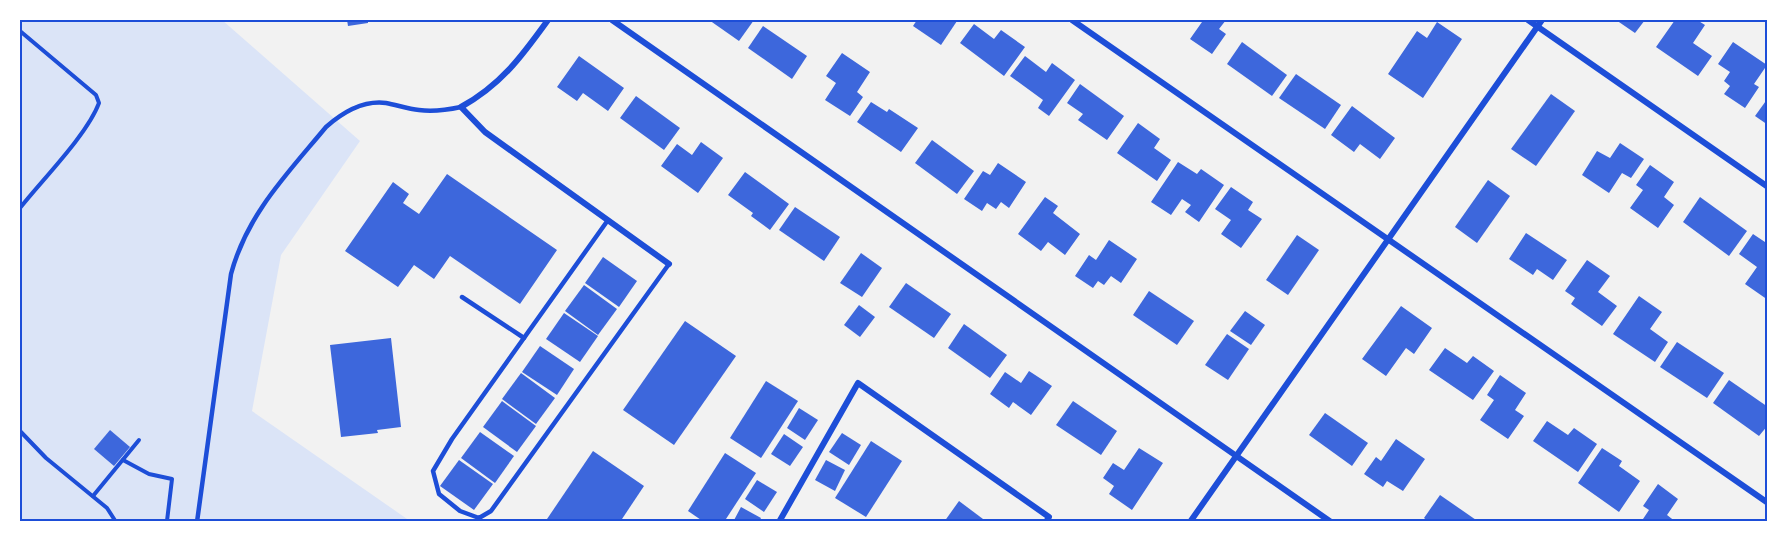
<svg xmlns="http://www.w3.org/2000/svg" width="1787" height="541" viewBox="0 0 1787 541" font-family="'Space Grotesk',sans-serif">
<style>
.green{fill:#dbe4f7}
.building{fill:#3d67dc}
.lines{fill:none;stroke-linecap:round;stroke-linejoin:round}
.path{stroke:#1d4ed8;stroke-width:4}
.service{stroke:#1d4ed8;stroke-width:4.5}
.minor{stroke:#1d4ed8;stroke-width:6}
.neatline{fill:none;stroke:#1d4ed8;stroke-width:2}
</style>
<rect width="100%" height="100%" fill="#f2f2f2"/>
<!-- green -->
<polygon class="green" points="20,20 222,20 360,141 281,255 252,411 410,521 20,521"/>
<!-- building -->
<g class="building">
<polygon points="347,20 368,20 368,23 348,26"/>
<polygon points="709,20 754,20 739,41"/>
<polygon points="917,20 955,20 957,21 941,45 913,26"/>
<polygon points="1197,20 1226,20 1219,29 1226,34 1212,54 1190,39 1202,22"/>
<polygon points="1616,20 1645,20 1635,33"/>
<polygon points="1675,20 1697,20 1705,25 1693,43 1712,56 1698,76 1656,47"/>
<polygon points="1437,22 1462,39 1423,98 1388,74 1417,31 1427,38"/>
<polygon points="974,24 994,39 1001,30 1025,47 1004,76 960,43"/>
<polygon points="763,26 807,56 792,79 748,48"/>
<polygon points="1242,42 1287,75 1272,96 1227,64"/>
<polygon points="1733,42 1767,65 1754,84 1759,87 1745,108 1724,94 1730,86 1724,81 1730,72 1718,64"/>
<polygon points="842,53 870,72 857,92 863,97 850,116 825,100 836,83 826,76"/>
<polygon points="579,56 624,88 608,111 583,93 577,101 557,87"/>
<polygon points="1025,56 1046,72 1052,63 1075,80 1049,116 1038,108 1043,100 1010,76"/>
<polygon points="1296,74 1341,105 1325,129 1279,98"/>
<polygon points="1080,84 1124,116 1107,140 1078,120 1083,114 1067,103"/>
<polygon points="1551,94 1575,111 1536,166 1511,149"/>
<polygon points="636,96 680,128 664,150 620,118"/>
<polygon points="1768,98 1768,125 1755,116"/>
<polygon points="871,102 887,112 889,109 918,128 901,152 857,122"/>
<polygon points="1352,106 1395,138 1380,159 1360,144 1354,152 1331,135"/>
<polygon points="1138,123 1160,139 1154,148 1171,160 1157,181 1117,153"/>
<polygon points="932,140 974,171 957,194 915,163"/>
<polygon points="701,142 723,158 698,193 661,166 677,144 692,155"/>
<polygon points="1620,143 1644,159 1631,178 1622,173 1609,193 1582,175 1597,151 1610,158"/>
<polygon points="1178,162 1197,174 1201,169 1224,185 1199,222 1185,212 1191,205 1182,199 1171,215 1151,202"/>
<polygon points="998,163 1026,182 1009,208 1001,202 996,209 987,203 982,211 964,199 983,171 990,175"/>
<polygon points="1650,165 1674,182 1664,197 1674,205 1658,228 1630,208 1643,190 1636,185"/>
<polygon points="745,172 789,204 770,230 751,216 753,213 728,195"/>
<polygon points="447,174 557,250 520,304 450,256 434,279 414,265 398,287 345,251 393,182 409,194 403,203 419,214"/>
<polygon points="1488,180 1510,196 1477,243 1455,227"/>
<polygon points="1231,187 1253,202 1248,210 1262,219 1241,248 1221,234 1231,220 1215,209"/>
<polygon points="1045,197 1058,206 1053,213 1080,234 1065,255 1048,242 1041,251 1018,234"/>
<polygon points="1700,197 1747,231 1729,256 1683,222"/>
<polygon points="795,207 840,237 824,261 779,230"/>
<polygon points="1526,233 1567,260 1553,280 1537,269 1533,275 1509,259"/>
<polygon points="1753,234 1768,244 1768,300 1745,284 1757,267 1739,254"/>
<polygon points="1297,235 1319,250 1288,295 1266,280"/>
<polygon points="1109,240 1137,259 1121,283 1111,276 1104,285 1098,281 1093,288 1075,276 1089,255 1096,260"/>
<polygon points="861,253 882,268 862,297 840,283"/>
<polygon points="603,257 637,281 619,307 585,283"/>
<polygon points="1587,260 1610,276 1598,292 1617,306 1602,326 1571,304 1575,298 1565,291"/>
<polygon points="906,283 951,314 934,338 889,307"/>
<polygon points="584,285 617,309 598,335 565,311"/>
<polygon points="1149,291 1194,321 1177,345 1133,315"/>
<polygon points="1639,296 1662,312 1650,329 1668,342 1655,362 1613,334"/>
<polygon points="859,305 875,317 860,337 844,325"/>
<polygon points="1401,306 1432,328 1414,354 1406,348 1386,376 1362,359"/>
<polygon points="1245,311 1265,325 1251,345 1230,331"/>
<polygon points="564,313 598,336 580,362 546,339"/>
<polygon points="685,321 736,356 674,445 623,410"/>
<polygon points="964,324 1007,355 990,378 948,348"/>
<polygon points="1227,334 1249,349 1228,380 1205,365"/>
<polygon points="391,338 401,427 377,430 378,433 341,437 330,345"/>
<polygon points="1677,342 1724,373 1707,398 1660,367"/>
<polygon points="540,346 574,369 557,395 522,372"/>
<polygon points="1445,348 1467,363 1473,356 1494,371 1473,400 1429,370"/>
<polygon points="1029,371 1052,386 1031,415 1013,402 1009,408 990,394 1005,372 1021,383"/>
<polygon points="521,373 555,398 536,424 502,399"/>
<polygon points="1500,375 1526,393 1515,410 1524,416 1508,439 1480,420 1494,400 1487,395"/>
<polygon points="1729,380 1768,407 1768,425 1759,436 1713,403"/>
<polygon points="766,381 798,401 761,458 730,438"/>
<polygon points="502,401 536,426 517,452 483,427"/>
<polygon points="1073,401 1117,431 1101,455 1056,425"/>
<polygon points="799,408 818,420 805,440 787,428"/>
<polygon points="1325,413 1368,443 1352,466 1309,435"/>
<polygon points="1547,421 1568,435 1574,428 1597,444 1578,472 1533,441"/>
<polygon points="110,430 130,447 114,466 94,449"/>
<polygon points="480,432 514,456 495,483 461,458"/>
<polygon points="842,433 861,445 849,465 829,452"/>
<polygon points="784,434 803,447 790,466 771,454"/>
<polygon points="1396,439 1425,459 1403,491 1387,481 1383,487 1364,474 1376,457 1381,461"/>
<polygon points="871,441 902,461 866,517 835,498"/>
<polygon points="1139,448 1163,463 1132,510 1109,494 1114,486 1103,478 1113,463 1124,470"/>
<polygon points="1602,448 1622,461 1619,466 1640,481 1619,512 1578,483"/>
<polygon points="593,451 644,486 620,522 545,522"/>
<polygon points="725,453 756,473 724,522 704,522 688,511"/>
<polygon points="459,460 493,484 474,510 440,486"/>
<polygon points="826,460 845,470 835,491 815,480"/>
<polygon points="757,480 777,492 764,512 745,499"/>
<polygon points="1658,484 1678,499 1667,515 1676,522 1641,522 1649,510 1643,506"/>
<polygon points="1440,495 1479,522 1429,522 1424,518"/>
<polygon points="959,501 987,522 944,522"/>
<polygon points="741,507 761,518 759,522 733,522"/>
</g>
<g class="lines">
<!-- path -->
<g class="path">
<path d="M20 31 96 95 99 103C87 135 42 180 20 208"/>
<polyline points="20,431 46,458 107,508 116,522"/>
<polyline points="123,460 149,474 172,479 167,521"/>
<polyline points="93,496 139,440"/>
</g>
<!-- service -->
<g class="service">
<polyline points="608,220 452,439 433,471 439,494 460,511 479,518 491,511 669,264"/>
<polyline points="462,297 524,338"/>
<path d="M197 522 231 274C247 214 288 173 326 127 343 112 363 100 386 103 397 105 408 109 419 110 433 112 447 110 461 107"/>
</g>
<!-- minor -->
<g class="minor">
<path d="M548 20C522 56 501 85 461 107L485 132 669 264"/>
<polyline points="612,20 1331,522"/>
<polyline points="1072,20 1768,503"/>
<polyline points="1528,20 1768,187"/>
<polyline points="779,522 858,383 1049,517 1046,522"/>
<polyline points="1190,522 1542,20"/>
</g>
</g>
<!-- border -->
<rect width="1787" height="541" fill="none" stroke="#ffffff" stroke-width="42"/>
<rect x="21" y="21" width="1745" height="499" class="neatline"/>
</svg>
